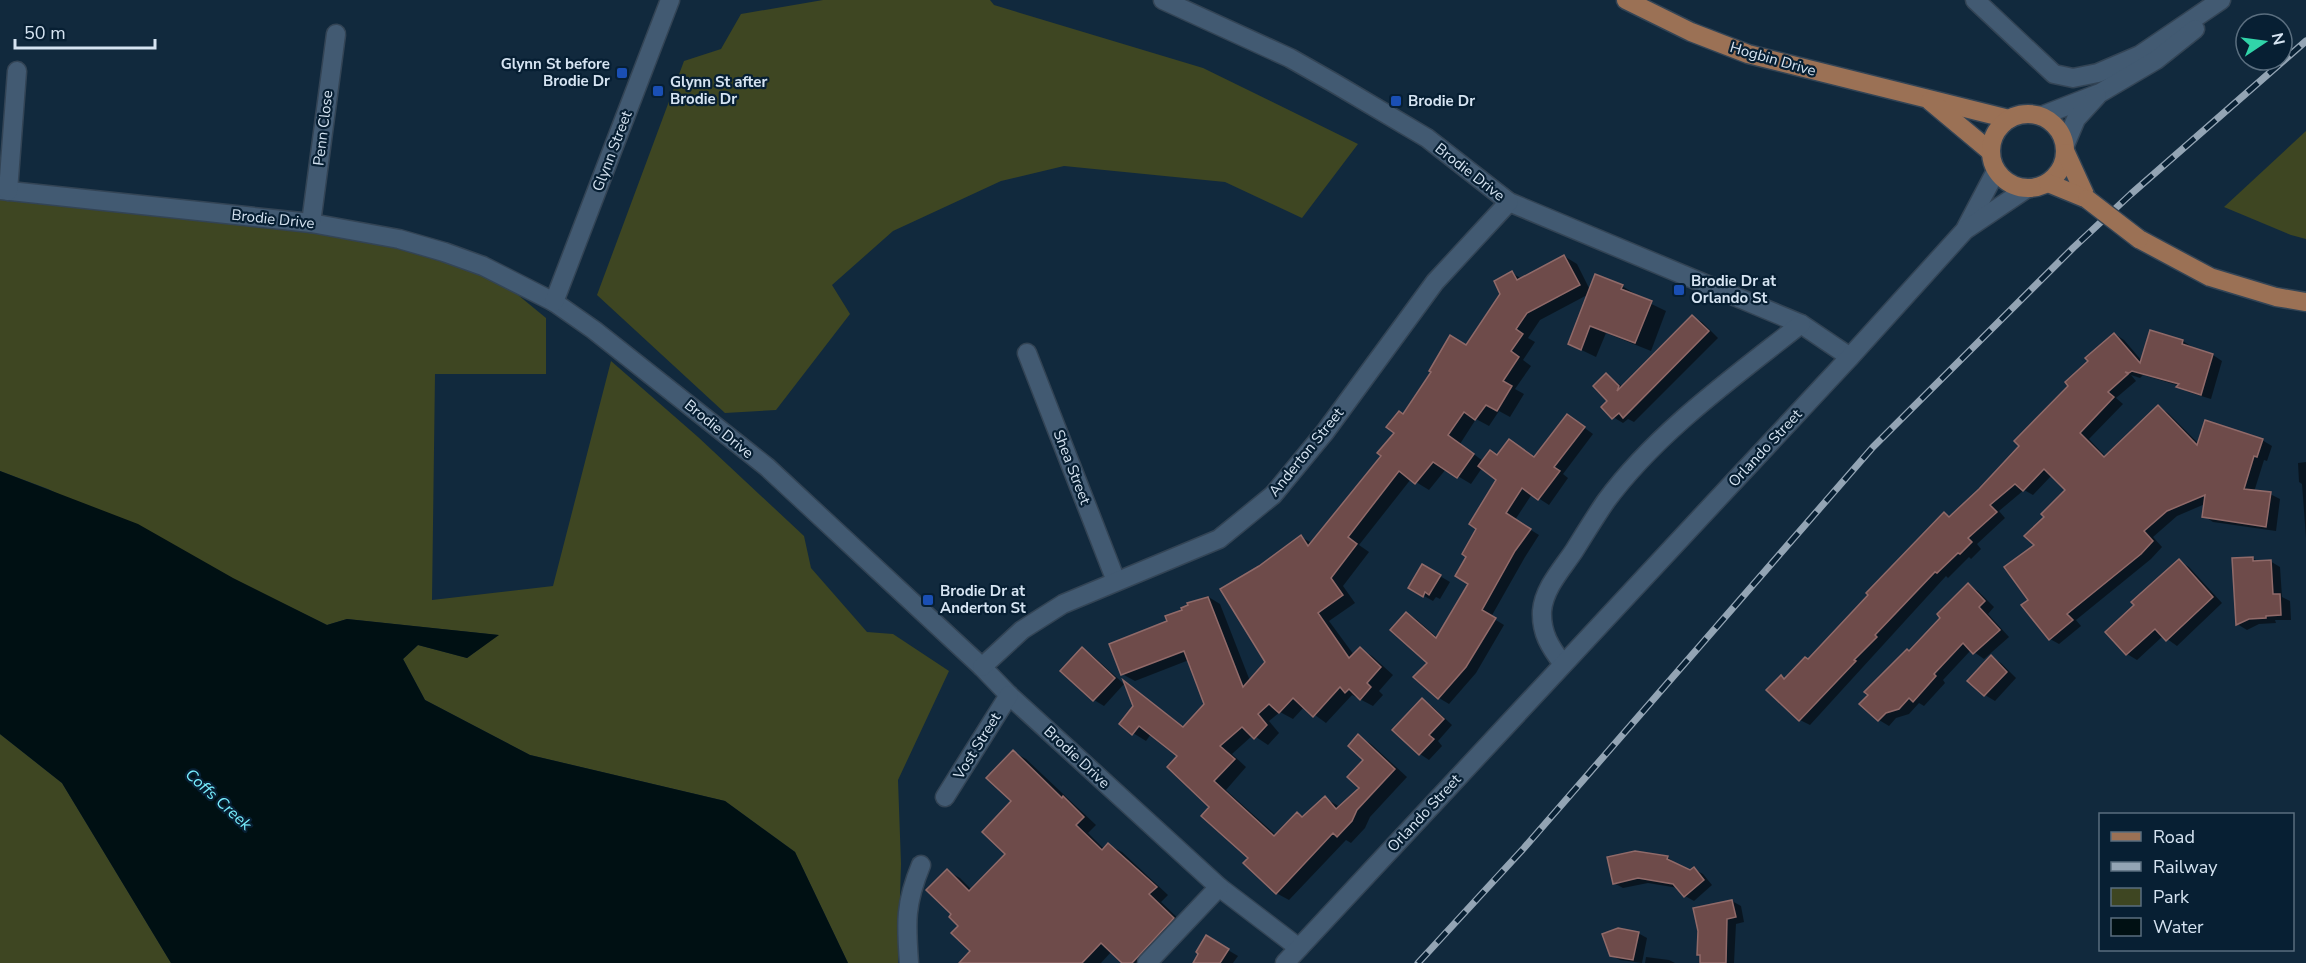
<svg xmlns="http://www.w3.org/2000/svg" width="2306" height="963" viewBox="0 0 2306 963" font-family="'Nunito Sans',sans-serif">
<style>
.green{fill:#3e4622}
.water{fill:#001013}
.shadow{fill:#0007}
.building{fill:#6e4b4a;stroke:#906a69;stroke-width:1.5}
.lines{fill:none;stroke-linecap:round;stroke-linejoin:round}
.minor-casing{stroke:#345;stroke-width:21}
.major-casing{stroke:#345;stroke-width:21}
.minor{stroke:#425a72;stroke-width:18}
.major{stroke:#9b7155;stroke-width:18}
.rail-casing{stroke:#93a4b4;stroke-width:7}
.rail{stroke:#071f33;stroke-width:4.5;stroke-dasharray:14;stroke-linecap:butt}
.major-bridge-casing{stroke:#345;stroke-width:21;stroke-linecap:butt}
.major-bridge{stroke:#9b7155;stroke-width:18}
.transit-dot{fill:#1a4fb4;stroke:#071f33;stroke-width:2}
.labels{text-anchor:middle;stroke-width:4.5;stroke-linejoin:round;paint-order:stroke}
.street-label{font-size:15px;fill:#d6e4f2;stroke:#071f33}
.poi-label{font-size:15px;font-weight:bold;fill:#d6e4f2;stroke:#071f33;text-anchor:start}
.water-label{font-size:16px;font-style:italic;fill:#78eefe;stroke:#071f33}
</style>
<rect width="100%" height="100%" fill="#11293d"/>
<!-- green -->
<g class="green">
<polygon points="823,0 990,0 994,5 1203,68 1358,144 1302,218 1225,182 1064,166 1001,181 893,231 832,285 850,314 776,410 725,413 597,295 684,61 721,49 741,14"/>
<polygon points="2306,131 2306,239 2291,235 2224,207"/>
<polygon points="0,190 311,223 483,266 546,318 546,374 435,374 432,600 553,586 611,361 698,437 804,536 811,568 867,632 893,634 949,671 898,780 901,864 898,963 848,963 795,852 725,801 530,755 425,700 403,659 418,645 467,658 498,635 347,619 327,625 48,489 0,471"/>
<polygon points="0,734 62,783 171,963 0,963"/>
</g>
<!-- water -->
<polygon class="water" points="0,471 138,524 233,578 327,625 347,619 499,635 467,658 418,645 403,659 425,700 530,755 725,801 795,852 848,963 171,963 62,783 0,734"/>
<!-- shadow -->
<g class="shadow">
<polygon points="1564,256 1577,264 1590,290 1622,286 1637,295 1637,297 1666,311 1651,351 1606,333 1596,357 1569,344 1589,294 1540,320 1528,338 1535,342 1523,360 1531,366 1515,389 1524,394 1510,417 1499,411 1489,426 1476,419 1460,444 1483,461 1498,456 1535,458 1568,416 1593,434 1563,474 1568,478 1549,505 1532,494 1515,520 1539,535 1525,557 1491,617 1504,625 1476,673 1449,704 1439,698 1416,677 1429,663 1407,614 1416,619 1438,638 1470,583 1468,556 1498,480 1482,468 1471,484 1446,469 1429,490 1411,479 1359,545 1369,552 1343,586 1355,603 1329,621 1354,655 1360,649 1372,656 1393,675 1379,691 1383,695 1373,706 1352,695 1326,723 1304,707 1293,719 1280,712 1269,721 1279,733 1268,745 1253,735 1232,754 1246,767 1226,790 1277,836 1297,814 1303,818 1325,798 1340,807 1361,788 1365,760 1358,736 1371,744 1407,777 1370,817 1365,828 1351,843 1346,840 1289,900 1276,893 1212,806 1179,756 1151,734 1146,741 1133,733 1135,707 1126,683 1184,727 1206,704 1189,660 1135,681 1122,674 1169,622 1190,606 1189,603 1207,596 1220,604 1250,681 1267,663 1260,567 1301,537 1312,543 1383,456 1404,415 1466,347 1502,294 1512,273 1522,279"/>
<polygon points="1693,317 1702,322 1718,338 1634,422 1628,419 1623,423 1613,417 1609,401 1607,375 1623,387"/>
<polygon points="2115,334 2124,340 2142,361 2183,341 2192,347 2192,348 2213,355 2222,361 2211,399 2188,392 2180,386 2143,375 2140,378 2131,375 2136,381 2116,398 2123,404 2089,439 2106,457 2159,407 2168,413 2199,444 2262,440 2272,446 2267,461 2264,460 2254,492 2270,494 2280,499 2276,531 2213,522 2204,516 2205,504 2177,516 2153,537 2162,547 2151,559 2076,620 2081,626 2059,644 2050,639 2030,600 2036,545 2046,517 2067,490 2052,475 2033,495 2024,490 1999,511 2005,518 1977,544 1981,549 1971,559 1969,557 1948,578 1946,576 1810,725 1800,720 1786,680 1809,661 1945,514 1951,517 1980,490 2021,446"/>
<polygon points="2306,462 2306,538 2302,484 2299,482 2298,463"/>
<polygon points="2253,558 2259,562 2270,561 2280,567 2282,597 2290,601 2291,620 2275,620 2276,623 2259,624 2247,630 2237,624"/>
<polygon points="2179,561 2189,567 2222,603 2177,646 2163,636 2137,660 2127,654"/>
<polygon points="1423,566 1450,582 1440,599 1436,597 1433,601 1410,588"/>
<polygon points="1968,585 1978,591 1994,607 1988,614 2009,637 1984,659 1971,650 1943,680 1945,683 1924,706 1919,703 1909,714 1896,718 1889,726 1879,720 1910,652"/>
<polygon points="1082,649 1092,655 1124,684 1104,706 1094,700"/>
<polygon points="1991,657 2001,663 2016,678 1995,701 1985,695"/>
<polygon points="1422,700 1432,706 1452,725 1438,741 1442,746 1429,760 1420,754"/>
<polygon points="1013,752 1026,759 1096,825 1088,833 1104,849 1109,845 1122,852 1168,895 1161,902 1186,926 1151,963 1124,963 1112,951 1101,963 970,963 972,951 954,914 947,871 960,878 972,890 1007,854 1013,801"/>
<polygon points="1667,857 1676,863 1676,865 1690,872 1694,869 1703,874 1712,885 1694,901 1685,896 1678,888 1648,883 1623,888 1614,883"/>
<polygon points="1732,901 1741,906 1744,922 1736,924 1734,963 1699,963 1698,908"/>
<polygon points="1638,933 1647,938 1642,963 1620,960 1611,955"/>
<polygon points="1206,937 1238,956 1233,963 1195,963"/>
<polygon points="1646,957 1669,960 1675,963 1645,963"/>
</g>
<!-- building -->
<g class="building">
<polygon points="1564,255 1580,285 1527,313 1516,329 1523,334 1511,351 1519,357 1503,381 1512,386 1497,411 1486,405 1475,420 1464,412 1448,435 1474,454 1457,478 1433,462 1415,484 1399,471 1348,537 1357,544 1331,578 1343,595 1318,613 1349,658 1360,647 1381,667 1367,683 1371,687 1360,700 1349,689 1345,693 1340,687 1313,717 1293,698 1279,713 1269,704 1258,714 1267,725 1254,739 1242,727 1220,746 1235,759 1214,781 1274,836 1297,812 1302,817 1325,796 1336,809 1359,788 1347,777 1363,760 1348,746 1358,734 1395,769 1357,810 1352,821 1337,837 1333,833 1276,894 1243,863 1248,858 1201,816 1209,807 1167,767 1177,756 1139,726 1132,735 1119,724 1133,706 1123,680 1183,727 1204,704 1184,651 1121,675 1109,644 1167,621 1165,616 1182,610 1181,608 1188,605 1187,603 1208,597 1243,687 1265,662 1220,589 1259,566 1301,535 1308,546 1381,456 1377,453 1394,433 1386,427 1399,411 1403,414 1431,372 1429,371 1450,335 1466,345 1500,294 1494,281 1512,271 1517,280"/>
<polygon points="1595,274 1623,285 1621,289 1652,301 1635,343 1590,326 1581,350 1568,344"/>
<polygon points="1692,315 1709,331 1623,418 1619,413 1612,419 1601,407 1607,401 1593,386 1606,373 1619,386 1617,391"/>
<polygon points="2150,330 2183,340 2182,344 2213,354 2201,395 2176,387 2179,384 2132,371 2129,373 2125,372 2128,374 2108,392 2114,397 2080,433 2104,457 2158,405 2197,445 2205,420 2263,439 2257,457 2254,456 2244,489 2271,492 2266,527 2202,517 2205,495 2167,511 2144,531 2153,541 2141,554 2067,614 2073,620 2049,640 2021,605 2028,600 2004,567 2034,545 2024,536 2044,517 2041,514 2065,490 2044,469 2023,491 2015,484 1990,505 1997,512 1968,538 1972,542 1960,554 1958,553 1937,573 1935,572 1875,635 1877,637 1854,660 1856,661 1799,721 1766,690 1781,675 1784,679 1805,657 1808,659 1868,595 1866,593 1944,512 1949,517 1979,489 2019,446 2014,441 2068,386 2065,382 2088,361 2085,358 2114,333 2140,363"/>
<polygon points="1567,414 1585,427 1554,467 1560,471 1538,500 1522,488 1506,513 1531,529 1515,551 1482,610 1496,618 1466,667 1438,699 1413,677 1427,663 1390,630 1406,612 1436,638 1468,584 1455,576 1466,557 1462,554 1476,529 1469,524 1496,480 1478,466 1490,450 1497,455 1509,439 1534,457"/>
<polygon points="2253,557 2253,561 2271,560 2273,594 2280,594 2281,615 2266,616 2266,618 2249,619 2236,625 2232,558"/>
<polygon points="2179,559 2213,597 2166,641 2155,629 2126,655 2105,632 2134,605 2131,602"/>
<polygon points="1422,564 1441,575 1429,595 1425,592 1423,597 1408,588"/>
<polygon points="1968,583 1985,601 1979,607 2000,630 1973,654 1963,643 1934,674 1936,676 1913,702 1909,698 1899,709 1886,713 1878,721 1859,704 1868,695 1864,692 1907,649 1909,651 1940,618 1937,614"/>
<polygon points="1082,647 1115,678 1093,701 1060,671"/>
<polygon points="1991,655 2007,672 1984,696 1967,681"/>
<polygon points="1422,698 1444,719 1429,735 1434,739 1419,755 1392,730"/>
<polygon points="1013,750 1062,798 1063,796 1084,817 1076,825 1102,850 1108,843 1157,887 1149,894 1174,918 1132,963 1122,963 1101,943 1082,963 959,963 970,951 951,933 958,926 949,917 951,914 926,890 947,869 969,891 1005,854 982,832 1011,801 986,778"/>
<polygon points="1635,851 1668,856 1667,859 1690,870 1694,867 1704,880 1684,897 1673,884 1638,878 1613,884 1607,857"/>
<polygon points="1732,900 1736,917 1727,919 1726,963 1700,963 1700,955 1697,955 1698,931 1693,908"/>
<polygon points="1618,928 1639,932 1633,960 1610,956 1602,934"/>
<polygon points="1206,935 1229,949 1220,963 1193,963 1198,954 1196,952"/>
</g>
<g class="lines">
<defs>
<g id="minor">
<polyline points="1163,0 1290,58 1334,83 1427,138 1509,202 1801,324 1850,357"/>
<polyline points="1975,0 2054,74 2073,78 2098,73 2140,55 2221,0"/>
<polyline points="2041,116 2100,93 2156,60 2195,29"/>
<polyline points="2065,145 2076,119 2097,96"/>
<polyline points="0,190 311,223 399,239 444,252 483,266 554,302 594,330 767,467 982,667 1009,695 1219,887 1299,948"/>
<polyline points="8,191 17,71"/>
<polyline points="311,223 336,34"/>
<polyline points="1966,228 1996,171"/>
<polyline points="554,302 670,0"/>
<polyline points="1027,353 1116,581"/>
<path d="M1563 664C1550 647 1541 633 1542 611 1544 588 1562 569 1574 551 1584 535 1595 517 1606 501 1657 432 1734 377 1801 324"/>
<polyline points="982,667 1022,630 1063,604 1219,539 1273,495 1325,432 1435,282 1509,202"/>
<polyline points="945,797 1009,695"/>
<path d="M909 963C906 922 905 904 921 865"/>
<polyline points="1147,963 1219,887"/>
<polyline points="1285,963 1850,357 1965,230 2026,189"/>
</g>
<g id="major">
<polyline points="1626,0 1691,32 1748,54 2009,119"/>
<polyline points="1930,101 1991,152"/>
<circle cx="2028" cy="151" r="37"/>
<polyline points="2066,153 2087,199"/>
<polyline points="2048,183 2087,199"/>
<polyline points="2139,239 2210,277 2276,297 2306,302"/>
</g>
</defs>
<!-- minor casing -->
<use href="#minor" class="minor-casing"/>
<!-- major casing -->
<use href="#major" class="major-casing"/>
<!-- minor -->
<use href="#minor" class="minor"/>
<!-- major -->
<use href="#major" class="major"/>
<defs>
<polyline id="rail" points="1418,963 1524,848 1873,447 2073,248 2131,194 2306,41"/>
</defs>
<!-- rail casing -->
<use href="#rail" class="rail-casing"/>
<!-- rail -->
<use href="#rail" class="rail"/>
<defs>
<polyline id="major-bridge" points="2087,199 2139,239"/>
</defs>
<!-- major-bridge casing -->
<use href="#major-bridge" class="major-bridge-casing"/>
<!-- major-bridge -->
<use href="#major-bridge" class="major-bridge"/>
</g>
<!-- markers -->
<g class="transit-dot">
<rect x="616" y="67" width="12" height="12" rx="3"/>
<rect x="652" y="85" width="12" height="12" rx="3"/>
<rect x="1390" y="95" width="12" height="12" rx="3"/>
<rect x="1673" y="284" width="12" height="12" rx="3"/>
<rect x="922" y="594" width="12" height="12" rx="3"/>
</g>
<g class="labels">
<!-- street labels -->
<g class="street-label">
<text transform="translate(1773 59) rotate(16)" y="5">Hogbin Drive</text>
<text transform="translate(323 128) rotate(-83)" y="5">Penn Close</text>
<text transform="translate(612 151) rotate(-69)" y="5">Glynn Street</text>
<text transform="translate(1470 172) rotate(38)" y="5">Brodie Drive</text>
<text transform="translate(273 219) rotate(6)" y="5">Brodie Drive</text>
<text transform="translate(719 429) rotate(39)" y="5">Brodie Drive</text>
<text transform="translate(1765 448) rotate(-47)" y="5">Orlando Street</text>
<text transform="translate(1306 452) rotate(-51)" y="5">Anderton Street</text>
<text transform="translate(1072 467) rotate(69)" y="5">Shea Street</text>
<text transform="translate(977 746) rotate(-58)" y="5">Vost Street</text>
<text transform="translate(1077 757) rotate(43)" y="5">Brodie Drive</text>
<text transform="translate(1424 813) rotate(-47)" y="5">Orlando Street</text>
</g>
<!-- poi labels -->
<g class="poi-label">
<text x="610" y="69" text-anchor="end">Glynn St before<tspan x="610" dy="17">Brodie Dr</tspan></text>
<text x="670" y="87">Glynn St after<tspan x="670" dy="17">Brodie Dr</tspan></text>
<text x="1408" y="106">Brodie Dr</text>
<text x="1691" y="286">Brodie Dr at<tspan x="1691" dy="17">Orlando St</tspan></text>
<text x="940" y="596">Brodie Dr at<tspan x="940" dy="17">Anderton St</tspan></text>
</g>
<!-- water labels -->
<g class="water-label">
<text transform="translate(219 799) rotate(42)" y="6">Coffs Creek</text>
</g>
</g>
<!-- legend -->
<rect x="2099" y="813" width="195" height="138" fill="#071f33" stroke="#5a6e7f" stroke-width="1.5"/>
<rect x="2111" y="832" width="30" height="9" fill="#9b7155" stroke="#5a6e7f" stroke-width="1.5"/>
<text x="2153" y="843" font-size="18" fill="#d6e4f2">Road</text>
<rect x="2111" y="862" width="30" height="9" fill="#93a4b4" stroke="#5a6e7f" stroke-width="1.5"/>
<text x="2153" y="873" font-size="18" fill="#d6e4f2">Railway</text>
<rect x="2111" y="888" width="30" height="18" fill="#3e4622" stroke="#5a6e7f" stroke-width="1.5"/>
<text x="2153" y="903" font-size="18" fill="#d6e4f2">Park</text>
<rect x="2111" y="918" width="30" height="18" fill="#001013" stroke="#5a6e7f" stroke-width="1.5"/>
<text x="2153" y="933" font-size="18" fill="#d6e4f2">Water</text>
<!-- north arrow -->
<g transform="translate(2264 42) rotate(77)"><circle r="28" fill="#071f33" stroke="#5a6e7f" stroke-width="1.5"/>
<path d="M0-4.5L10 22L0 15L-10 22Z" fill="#31d4a9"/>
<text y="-9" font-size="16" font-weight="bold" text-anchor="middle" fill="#d6e4f2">N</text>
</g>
<!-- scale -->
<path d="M15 39v9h140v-9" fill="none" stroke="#d6e4f2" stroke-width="3"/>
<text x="24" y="39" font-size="18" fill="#d6e4f2" stroke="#071f33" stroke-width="4.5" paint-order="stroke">50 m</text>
</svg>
